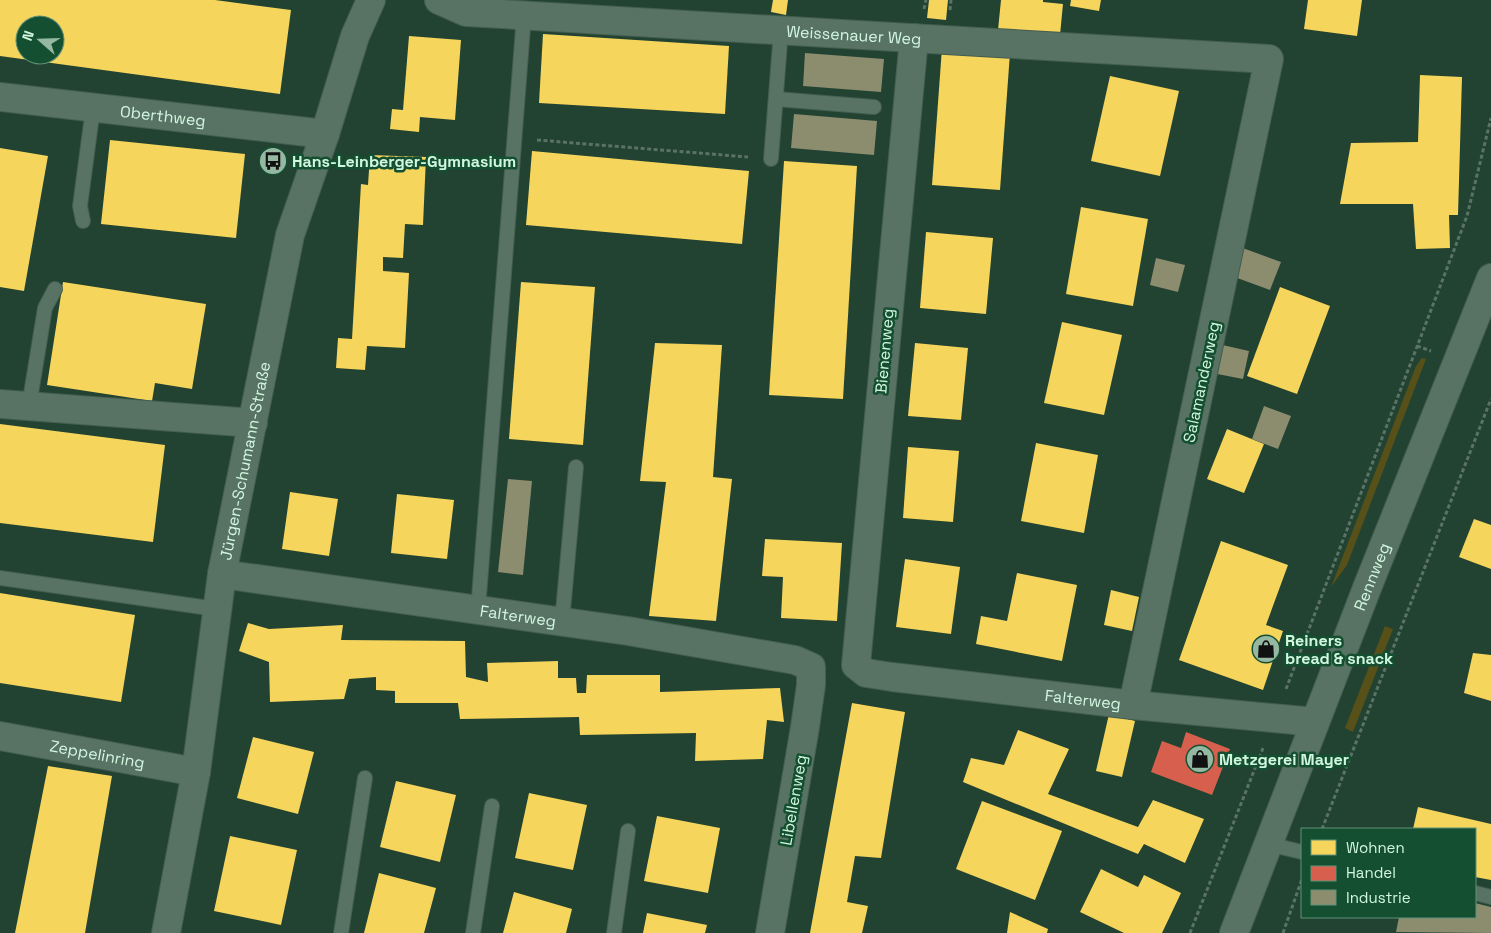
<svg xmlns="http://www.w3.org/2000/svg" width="1491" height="933" viewBox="0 0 1491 933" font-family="'Space Grotesk',sans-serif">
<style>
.green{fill:#575018}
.homes{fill:#f6d55c;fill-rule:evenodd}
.shops{fill:#d6604d}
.industry{fill:#8c8c6e}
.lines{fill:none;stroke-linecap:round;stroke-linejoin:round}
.lane-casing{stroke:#435d4f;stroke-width:16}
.street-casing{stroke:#435d4f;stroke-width:30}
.secondary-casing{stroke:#435d4f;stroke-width:30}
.path{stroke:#5a7365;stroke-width:3;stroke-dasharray:4 2.5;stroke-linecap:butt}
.lane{stroke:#587364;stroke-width:14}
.street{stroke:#587364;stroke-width:28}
.secondary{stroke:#587364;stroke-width:28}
.labels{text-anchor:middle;stroke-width:5;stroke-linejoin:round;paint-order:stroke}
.street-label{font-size:16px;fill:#d2f7df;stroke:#154f31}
.poi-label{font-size:16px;font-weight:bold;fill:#d2f7df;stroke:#154f31;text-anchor:start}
</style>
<rect width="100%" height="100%" fill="#224232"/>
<!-- green -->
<g class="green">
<polygon points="1422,358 1426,359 1347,565 1331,587 1416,366"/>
<polygon points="1385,626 1393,629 1353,732 1345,728"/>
</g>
<!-- homes -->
<g class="homes">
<path d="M0 0H215L291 10 280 94 0 56ZM25 25H55V55H25Z"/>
<polygon points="773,0 788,0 786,15 771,12"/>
<polygon points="929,0 948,0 946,20 927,18"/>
<polygon points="1001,0 1043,0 1043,2 1063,4 1060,35 998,30"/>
<polygon points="1071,0 1101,0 1099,11 1070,6"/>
<polygon points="1308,0 1362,0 1357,36 1304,29"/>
<polygon points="543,34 729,46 725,114 539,103"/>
<polygon points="409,36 461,40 455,120 420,117 419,132 390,129 392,109 403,110"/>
<polygon points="942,48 1010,53 1000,190 932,185"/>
<polygon points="1420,75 1462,77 1458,215 1449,215 1450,248 1416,249 1413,204 1340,204 1351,143 1418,142"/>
<polygon points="1110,76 1179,91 1160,176 1091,161"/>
<polygon points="110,140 245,154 236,238 101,224"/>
<polygon points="0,148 48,156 24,291 0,287"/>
<polygon points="532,151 749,171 742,244 526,225"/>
<polygon points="370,155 426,157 423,225 405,224 403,258 383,257 383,271 409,273 405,348 367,346 365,370 336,368 338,338 352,339 361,184 368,185"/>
<polygon points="784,161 857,166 843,399 769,395"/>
<polygon points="1081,207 1148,219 1133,306 1066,294"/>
<polygon points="926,232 993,238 986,314 920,308"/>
<polygon points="63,282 206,304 192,389 155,383 152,401 47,385"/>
<polygon points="521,282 595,287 583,445 509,439"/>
<polygon points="1280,287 1330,306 1297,394 1247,376"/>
<polygon points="1062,322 1122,335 1104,415 1044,403"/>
<polygon points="655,343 722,345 713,477 732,479 716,621 649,616 666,482 640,481"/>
<polygon points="915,343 968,348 961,420 908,416"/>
<polygon points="0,424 165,445 153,542 0,523"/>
<polygon points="1227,429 1264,444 1244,493 1207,479"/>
<polygon points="1036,443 1098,455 1084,533 1021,521"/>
<polygon points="908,447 959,451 953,522 903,518"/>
<polygon points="290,492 338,499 329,556 282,549"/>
<polygon points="397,494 454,500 447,559 391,553"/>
<polygon points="1474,519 1491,525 1491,569 1459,557"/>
<polygon points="765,539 842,543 837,621 781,618 783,577 762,576"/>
<polygon points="1221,541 1288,565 1266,625 1283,631 1263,690 1179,660"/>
<polygon points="905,559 960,567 951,634 896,627"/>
<polygon points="1017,573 1077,585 1062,661 976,644 981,616 1007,621"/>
<polygon points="1111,590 1139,597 1132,631 1104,625"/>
<polygon points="0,593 135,615 121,702 0,683"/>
<polygon points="248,623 269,629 343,625 341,640 465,641 466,677 488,682 487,663 558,661 558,678 576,678 577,693 586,693 587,675 660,675 660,692 780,688 784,722 767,720 763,759 695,761 696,733 580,735 579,717 460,719 458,703 395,703 395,691 376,690 376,677 349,679 344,699 270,702 269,662 239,651"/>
<polygon points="1473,653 1491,655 1491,701 1464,693"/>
<polygon points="852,703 905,712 881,858 855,856 847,902 868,906 862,933 810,933"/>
<polygon points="1109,714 1135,721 1122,777 1096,771"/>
<polygon points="1018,730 1069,749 1048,794 1138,827 1153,800 1204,819 1185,863 1144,844 1138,854 963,782 971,758 1004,765"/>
<polygon points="253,737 314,752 298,814 237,798"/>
<polygon points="48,766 112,776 85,933 15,933"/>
<polygon points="396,781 456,795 440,862 380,847"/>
<polygon points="529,793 587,805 573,870 515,858"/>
<polygon points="982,801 1062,831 1035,900 956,869"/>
<polygon points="1418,807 1491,824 1491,880 1475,877 1475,829 1413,829"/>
<polygon points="657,816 720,828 708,893 644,881"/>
<polygon points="230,836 297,850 281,925 214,911"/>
<polygon points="1101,869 1138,887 1144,875 1181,893 1162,933 1124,933 1080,912"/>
<polygon points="379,873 436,888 424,933 364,933"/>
<polygon points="514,892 572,909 566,933 503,933"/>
<polygon points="1010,912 1048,929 1047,933 1007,933"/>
<polygon points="647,913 707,925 705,933 643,933"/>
</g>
<!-- shops -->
<polygon class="shops" points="1186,732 1230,749 1212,795 1151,772 1162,741 1181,748"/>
<!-- industry -->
<g class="industry">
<polygon points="805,53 884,59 881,92 803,86"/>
<polygon points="794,114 877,121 874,155 791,148"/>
<polygon points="1240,247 1281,262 1270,290 1229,275"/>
<polygon points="1156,258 1185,265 1178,292 1150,285"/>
<polygon points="1218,344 1249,351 1243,379 1212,373"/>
<polygon points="1264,406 1291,416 1278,449 1252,439"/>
<polygon points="508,479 532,481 523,575 498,572"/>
<polygon points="1475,903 1491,907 1491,933 1396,932 1399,917 1475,917"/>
</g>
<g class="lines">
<defs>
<g id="lane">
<polyline points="776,99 874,107"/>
<polyline points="771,159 781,30"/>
<polyline points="83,221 80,206 93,108"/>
<polyline points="29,406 45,308 55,289"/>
<polyline points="0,578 216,609"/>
<polyline points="478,610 524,15"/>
<polyline points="562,622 576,467"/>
<polyline points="1268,844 1302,852"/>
<polyline points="1475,893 1491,897"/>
<polyline points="341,933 365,778"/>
<polyline points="473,933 492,806"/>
<polyline points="614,933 628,831"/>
</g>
<g id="street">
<path id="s1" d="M439 0 466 12 1269 59 1133 705"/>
<path id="s2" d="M914 38 856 665 866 673 892 677 1133 705 1315 722"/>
<path id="s3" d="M0 97 325 134"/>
<polyline points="0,404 253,423"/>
<path id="s4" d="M222 574 628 631 795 660 811 667V685L805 727 770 933"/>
<path id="s5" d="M0 736 196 772"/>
<path id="s6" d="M166 933 196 772 222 574 290 235 325 134 355 36 371 0"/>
</g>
<g id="secondary">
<path id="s7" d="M1234 933 1367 588 1491 278"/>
</g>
</defs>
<!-- lane casing -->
<use href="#lane" class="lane-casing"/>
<!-- street casing -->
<use href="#street" class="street-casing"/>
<!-- secondary casing -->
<use href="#secondary" class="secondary-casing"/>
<!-- path -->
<g class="path">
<polyline points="924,9 926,0"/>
<polyline points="950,10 951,0"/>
<polyline points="537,140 748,157"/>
<polyline points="1417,346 1431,351"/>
<polyline points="1286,689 1467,216 1491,118"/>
<polyline points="1322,829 1491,399"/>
<polyline points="1190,933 1263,748"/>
<polyline points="1283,933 1302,879"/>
</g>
<!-- lane -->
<use href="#lane" class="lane"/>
<!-- street -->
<use href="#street" class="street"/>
<!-- secondary -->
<use href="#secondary" class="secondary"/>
</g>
<!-- icons -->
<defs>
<symbol id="bus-disc" viewBox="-11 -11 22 22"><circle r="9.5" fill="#94b8a2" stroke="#154f31"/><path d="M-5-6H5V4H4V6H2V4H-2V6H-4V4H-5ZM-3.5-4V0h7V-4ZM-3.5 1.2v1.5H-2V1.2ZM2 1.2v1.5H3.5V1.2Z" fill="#111"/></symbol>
<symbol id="shop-disc" viewBox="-11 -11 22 22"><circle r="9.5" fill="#94b8a2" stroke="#154f31"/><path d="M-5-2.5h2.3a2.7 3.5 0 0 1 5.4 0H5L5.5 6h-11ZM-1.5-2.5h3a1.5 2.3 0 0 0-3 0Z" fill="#111"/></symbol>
</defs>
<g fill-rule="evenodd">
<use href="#bus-disc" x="257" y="145" width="32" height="32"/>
<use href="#shop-disc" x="1250" y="633" width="32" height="32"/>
<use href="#shop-disc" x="1184" y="743" width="32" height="32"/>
</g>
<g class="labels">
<!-- street labels -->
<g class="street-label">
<text dy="6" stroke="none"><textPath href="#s1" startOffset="418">Weissenauer Weg</textPath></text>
<text dy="6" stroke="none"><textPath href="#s3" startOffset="164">Oberthweg</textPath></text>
<text transform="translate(884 351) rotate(-85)" y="6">Bienenweg</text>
<text transform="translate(1201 382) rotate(-78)" y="6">Salamanderweg</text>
<text dy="6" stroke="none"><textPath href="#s6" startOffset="479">Jürgen-Schumann-Straße</textPath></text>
<text dy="6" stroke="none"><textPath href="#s7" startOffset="382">Rennweg</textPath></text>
<text dy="6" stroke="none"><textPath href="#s4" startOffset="299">Falterweg</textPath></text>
<text dy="6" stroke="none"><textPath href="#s2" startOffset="861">Falterweg</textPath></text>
<text dy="6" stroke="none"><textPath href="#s5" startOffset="99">Zeppelinring</textPath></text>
<text transform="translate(793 800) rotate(-80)" y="6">Libellenweg</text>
</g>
<!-- poi labels -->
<g class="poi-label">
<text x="292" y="167">Hans-Leinberger-Gymnasium</text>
<text x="1285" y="646">Reiners<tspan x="1285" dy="18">bread &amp; snack</tspan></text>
<text x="1219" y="765">Metzgerei Mayer</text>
</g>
</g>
<!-- legend -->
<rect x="1301" y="828" width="175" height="90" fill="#154f31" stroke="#619277"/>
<rect x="1311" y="840" width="25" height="15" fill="#f6d55c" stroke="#619277"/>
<text x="1346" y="853" font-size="15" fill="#d2f7df">Wohnen</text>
<rect x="1311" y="866" width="25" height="15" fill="#d6604d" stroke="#619277"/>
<text x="1346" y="878" font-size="15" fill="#d2f7df">Handel</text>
<rect x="1311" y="890" width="25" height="15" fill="#8c8c6e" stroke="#619277"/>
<text x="1346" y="903" font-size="15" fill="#d2f7df">Industrie</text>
<!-- north arrow -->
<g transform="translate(40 40) rotate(290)"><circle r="24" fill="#154f31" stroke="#619277"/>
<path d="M0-4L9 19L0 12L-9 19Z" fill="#94b8a2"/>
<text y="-8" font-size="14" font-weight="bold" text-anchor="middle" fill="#d2f7df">N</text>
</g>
</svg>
